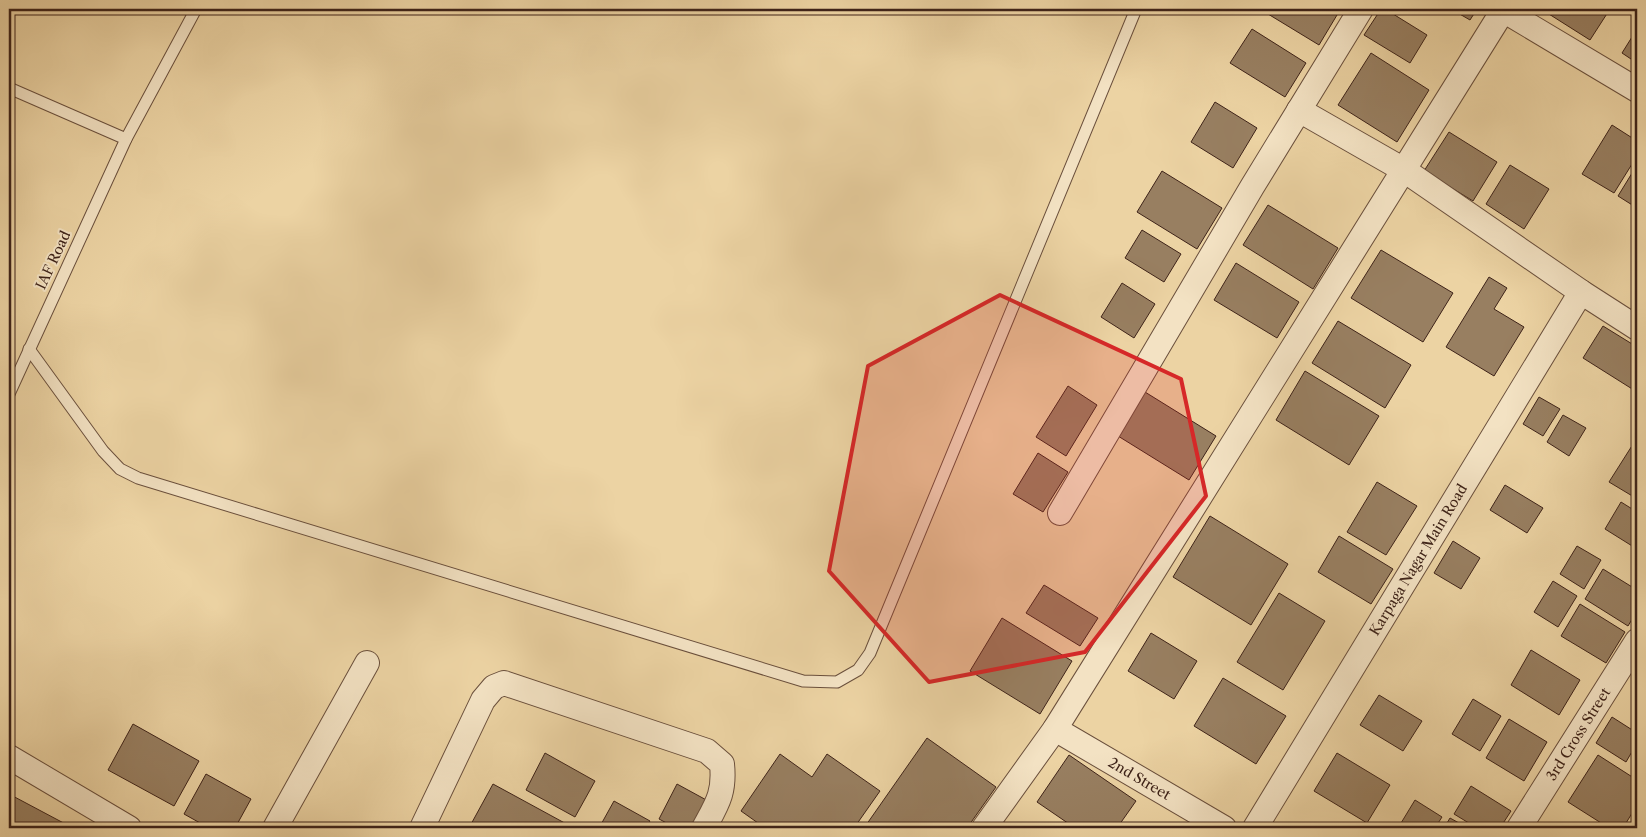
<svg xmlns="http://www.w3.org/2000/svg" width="1646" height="837" viewBox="0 0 1646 837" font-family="'Libre Caslon Text',serif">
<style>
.building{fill:#987f61;stroke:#3e2319}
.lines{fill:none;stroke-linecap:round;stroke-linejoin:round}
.service-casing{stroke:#6a4f3c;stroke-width:13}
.minor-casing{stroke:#6a4f3c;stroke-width:26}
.service{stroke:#f3e2c3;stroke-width:11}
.minor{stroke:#f3e2c3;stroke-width:24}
.marked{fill:#d62828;fill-opacity:0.2;stroke:#d62828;stroke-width:4;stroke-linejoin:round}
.labels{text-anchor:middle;stroke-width:4;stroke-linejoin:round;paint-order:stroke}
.street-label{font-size:14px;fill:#3e2319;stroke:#f3e2c3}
</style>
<rect width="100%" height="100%" fill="#ecd3a3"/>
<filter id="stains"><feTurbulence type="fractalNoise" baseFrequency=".004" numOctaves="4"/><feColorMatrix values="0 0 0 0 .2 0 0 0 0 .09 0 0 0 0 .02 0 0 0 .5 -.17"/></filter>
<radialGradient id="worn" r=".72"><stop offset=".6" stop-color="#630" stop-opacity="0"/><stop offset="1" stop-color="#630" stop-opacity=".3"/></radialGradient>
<!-- building -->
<g class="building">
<polygon points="1271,9 1327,9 1337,15 1319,45 1268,14"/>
<polygon points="1381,9 1385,9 1427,35 1410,63 1364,35"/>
<polygon points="1451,9 1477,9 1470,20"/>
<polygon points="1541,9 1610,9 1590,40"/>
<polygon points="1252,29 1306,63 1285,97 1230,63"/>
<polygon points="1637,29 1637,63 1622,53"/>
<polygon points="1371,53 1429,90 1397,142 1338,105"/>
<polygon points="1215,102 1257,128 1233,168 1191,142"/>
<polygon points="1612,125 1637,141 1637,156 1614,193 1582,174"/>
<polygon points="1449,132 1497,162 1473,201 1424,171"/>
<polygon points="1510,165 1549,189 1524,229 1486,204"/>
<polygon points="1637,165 1637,208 1618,196"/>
<polygon points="1162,171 1222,208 1197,249 1137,212"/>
<polygon points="1268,205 1338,248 1313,289 1243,245"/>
<polygon points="1142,230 1181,254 1164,282 1125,258"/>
<polygon points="1381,250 1453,293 1423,342 1351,298"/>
<polygon points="1236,263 1299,302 1277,338 1214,300"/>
<polygon points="1489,277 1507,288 1494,309 1524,327 1494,376 1446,347"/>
<polygon points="1122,283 1155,304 1134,338 1101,317"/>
<polygon points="1338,321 1411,365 1385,408 1312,363"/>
<polygon points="1603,326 1637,347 1637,392 1583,358"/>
<polygon points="1305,371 1379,416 1349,465 1276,420"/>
<polygon points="1068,386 1097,405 1066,456 1036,437"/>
<polygon points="1145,392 1216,436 1189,480 1118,436"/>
<polygon points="1539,397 1560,409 1543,436 1523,424"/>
<polygon points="1563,415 1586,428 1569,456 1547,442"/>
<polygon points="1635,441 1637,442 1637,492 1634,497 1609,482"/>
<polygon points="1038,453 1068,472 1043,512 1013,494"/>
<polygon points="1377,482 1417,506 1386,555 1347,532"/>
<polygon points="1505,485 1543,508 1527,533 1490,510"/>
<polygon points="1621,502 1637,512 1637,549 1605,529"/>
<polygon points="1210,516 1288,564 1251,625 1173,577"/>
<polygon points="1339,536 1393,569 1371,604 1318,572"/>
<polygon points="1453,541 1480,558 1461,589 1434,573"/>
<polygon points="1577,546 1601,560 1584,589 1560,574"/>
<polygon points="1603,569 1637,590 1637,611 1628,626 1585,599"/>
<polygon points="1553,581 1577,596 1558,627 1534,612"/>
<polygon points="1044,585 1098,618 1080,646 1026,613"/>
<polygon points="1279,593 1325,621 1283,690 1237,662"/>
<polygon points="1580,604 1625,632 1606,663 1561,636"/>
<polygon points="1002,618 1072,661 1040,714 970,671"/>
<polygon points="1151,633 1197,661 1174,699 1128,671"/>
<polygon points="1531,650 1580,680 1559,715 1511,685"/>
<polygon points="1223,678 1286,716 1256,764 1194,726"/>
<polygon points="1379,695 1422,721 1403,751 1360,725"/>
<polygon points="1473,699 1501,716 1480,751 1452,734"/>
<polygon points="1612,717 1637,733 1637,743 1626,762 1596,743"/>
<polygon points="1509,719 1547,742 1524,781 1486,758"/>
<polygon points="133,724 199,761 174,806 108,770"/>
<polygon points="927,738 996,787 967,828 864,828"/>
<polygon points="545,753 595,781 575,817 526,790"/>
<polygon points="1337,753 1390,785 1367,823 1314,791"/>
<polygon points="780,754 812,777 827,754 880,791 854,828 765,828 741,811"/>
<polygon points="1069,755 1136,801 1117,828 1075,828 1037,802"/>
<polygon points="1598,755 1637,780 1637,805 1623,828 1609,828 1568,802"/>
<polygon points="206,774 251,799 235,828 209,828 184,814"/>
<polygon points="493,784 572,827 572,828 474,828 470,826"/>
<polygon points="677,784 710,802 696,828 676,828 659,819"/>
<polygon points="1471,786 1511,811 1500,828 1477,828 1454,814"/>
<polygon points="9,794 73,828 9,828"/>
<polygon points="1415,800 1442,817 1435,828 1398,828"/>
<polygon points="614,801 650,821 645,828 599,828"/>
<polygon points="1450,818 1468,828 1444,828"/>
</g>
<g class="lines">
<defs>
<g id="service">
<polyline points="9,88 126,139"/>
<polyline points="29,349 103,451 120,469 138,478 803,681 837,682 858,670 870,653 1136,9"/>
<polyline points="9,394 126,139 196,9"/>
</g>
<g id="minor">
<polyline points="1503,10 1637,90"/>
<polyline points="1299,110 1404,170 1581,292 1637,328"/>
<polyline points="1060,513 1252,187 1361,9"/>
<path id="s1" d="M1055 729 1224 828"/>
<polyline points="9,757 129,828"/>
<polyline points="275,828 367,663"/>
<path d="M422 828 483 700 494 687 504 683 707 751 722 764C725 793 717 804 704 828"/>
<polyline points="984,828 1055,729 1504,9"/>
<path id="s2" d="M1255 828 1581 292"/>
<path id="s3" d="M1519 828 1637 641"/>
</g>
</defs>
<!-- service casing -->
<use href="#service" class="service-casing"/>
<!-- minor casing -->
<use href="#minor" class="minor-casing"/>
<!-- service -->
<use href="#service" class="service"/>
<!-- minor -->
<use href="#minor" class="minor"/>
</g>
<!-- marked area -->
<path class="marked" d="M1000 295 1181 379 1206 496 1085 652 929 682 829 571 868 366Z"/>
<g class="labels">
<!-- street labels -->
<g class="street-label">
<text transform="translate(53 260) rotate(-65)" y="5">IAF Road</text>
<text dy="5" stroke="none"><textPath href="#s2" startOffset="314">Karpaga Nagar Main Road</textPath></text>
<text dy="5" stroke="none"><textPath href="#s3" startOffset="111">3rd Cross Street</textPath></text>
<text dy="5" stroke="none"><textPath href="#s1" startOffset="98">2nd Street</textPath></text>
</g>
</g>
<!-- margin -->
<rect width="1646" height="837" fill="none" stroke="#ecd3a3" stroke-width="30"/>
<rect x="10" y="10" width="1626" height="817" fill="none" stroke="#3e2319" stroke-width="2.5"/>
<rect x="15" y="15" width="1616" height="807" fill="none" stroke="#3e2319"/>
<rect width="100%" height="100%" filter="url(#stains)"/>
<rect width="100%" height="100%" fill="url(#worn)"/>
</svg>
